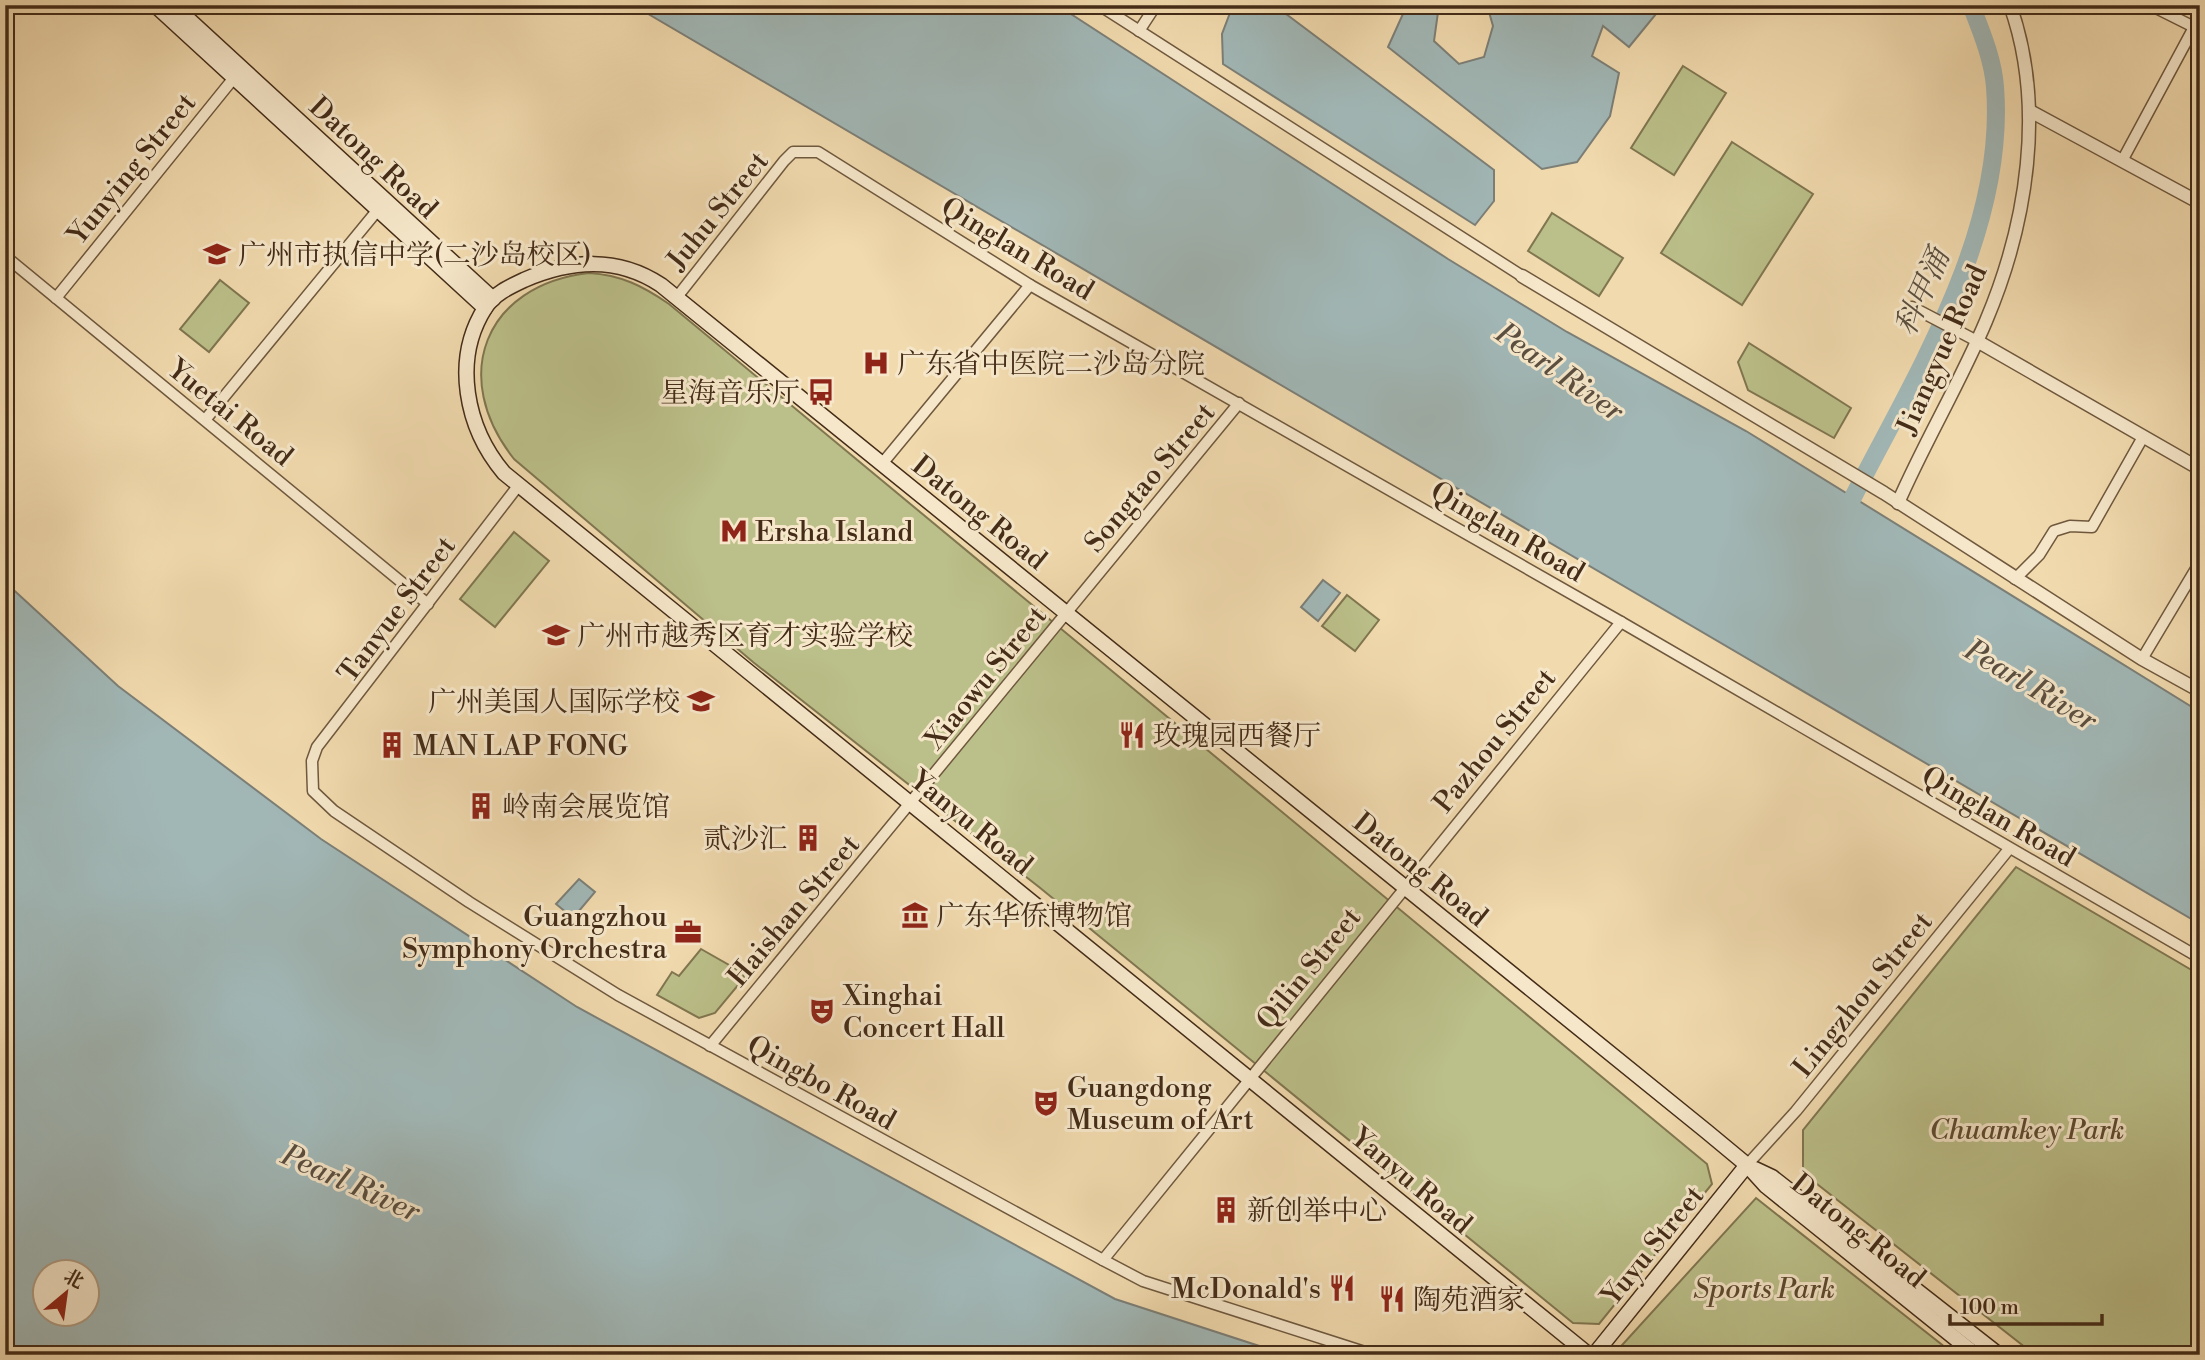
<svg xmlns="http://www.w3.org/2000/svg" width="2205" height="1360" viewBox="0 0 2205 1360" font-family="'Libre Bodoni','Noto Serif SC',serif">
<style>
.green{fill:#bbbf89;stroke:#807650;stroke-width:2}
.water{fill:#a1b7b6;stroke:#7c7f77;stroke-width:2;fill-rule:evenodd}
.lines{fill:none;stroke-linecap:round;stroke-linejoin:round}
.river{stroke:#a1b7b6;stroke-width:18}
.minor-casing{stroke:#6f583e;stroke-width:13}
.tertiary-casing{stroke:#6f583e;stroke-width:15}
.secondary-casing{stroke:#442c18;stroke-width:17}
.minor{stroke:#f6e7ca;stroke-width:10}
.tertiary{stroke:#f6e7ca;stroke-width:12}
.secondary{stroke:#f6e7ca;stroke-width:14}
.labels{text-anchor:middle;stroke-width:6;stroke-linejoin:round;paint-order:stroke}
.street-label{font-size:28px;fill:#442c18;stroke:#f6e7ca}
.poi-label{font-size:28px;fill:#442c18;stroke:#f6e7ca;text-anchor:start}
.park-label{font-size:28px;font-style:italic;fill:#5c492f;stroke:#f6e7ca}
.water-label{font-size:30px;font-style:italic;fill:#5b4f40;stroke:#f6e7ca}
</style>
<rect width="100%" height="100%" fill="#f1daae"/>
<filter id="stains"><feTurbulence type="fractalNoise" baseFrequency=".00286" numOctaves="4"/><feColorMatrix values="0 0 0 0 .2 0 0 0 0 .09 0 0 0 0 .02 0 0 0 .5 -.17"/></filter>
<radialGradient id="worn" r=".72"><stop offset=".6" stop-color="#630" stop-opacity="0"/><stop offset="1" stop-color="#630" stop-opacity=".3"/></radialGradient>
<!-- green -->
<g class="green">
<polygon points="1683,66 1726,93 1674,175 1631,148"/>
<polygon points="1732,142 1813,194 1742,305 1661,253"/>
<polygon points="1552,213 1623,258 1599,296 1528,251"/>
<path d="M589 273C621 275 643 286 669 304L1707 1164 1712 1184 1599 1324 1573 1323 1039 887 753 662 514 459C449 377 484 285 589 273Z"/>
<polygon points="220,280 249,303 209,352 180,329"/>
<polygon points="1749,343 1851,408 1834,438 1748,390 1738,362"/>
<polygon points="514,532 549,561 495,627 460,599"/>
<polygon points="1347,595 1379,620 1355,651 1322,626"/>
<polygon points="2016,867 2200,975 2198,1355 2035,1355 1803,1173 1803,1130"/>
<polygon points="701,949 743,973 744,978 715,1013 699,1018 657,995 672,972 679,976"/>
<polygon points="1756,1198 1955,1355 1613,1355"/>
</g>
<!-- water -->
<g class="water">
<polygon points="633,5 1057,5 1448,259 1567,332 1746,431 2200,712 2200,924"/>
<polygon points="1233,5 1274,5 1494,170 1494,201 1475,225 1223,64 1222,34"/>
<polygon points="1407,5 1439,5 1434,41 1459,64 1484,57 1493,26 1487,5 1659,5 1656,14 1629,47 1603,26 1592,56 1619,73 1610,116 1577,162 1542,169 1388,47"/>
<polygon points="1323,580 1340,593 1318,621 1301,607"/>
<path d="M5 582 118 686 321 839 577 1007 1115 1299 1287 1355H22L5 1345ZM88 1272V1314H46V1272Z"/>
<polygon points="579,879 595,892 573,918 556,904"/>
</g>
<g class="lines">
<!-- river -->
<path class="river" d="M1842 519C1907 388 2007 239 1995 87 1993 59 1981 31 1971 5"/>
<defs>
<g id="minor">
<polyline points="1099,5 1522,276"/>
<polyline points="2150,5 2194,27"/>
<polyline points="1139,31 1156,5"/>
<polyline points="2122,161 2200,16"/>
<polyline points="5,256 428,604"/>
<polyline points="677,297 784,161 793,152 818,152 1030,285 1621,622 2200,958"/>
<polyline points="56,298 237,74"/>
<polyline points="1912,307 1977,341"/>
<polyline points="205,420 381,206"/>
<polyline points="881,465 1030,285"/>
<polyline points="518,486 317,747 312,761 313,791 334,811 469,902 618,995 1103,1260 1143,1281 1374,1355"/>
<polyline points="2015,579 2039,555 2054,531 2070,526 2092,527 2143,437"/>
<polyline points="2142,659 2200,562"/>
<polyline points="710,1046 1239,403"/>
<polyline points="1747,1165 1796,1111 2009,849"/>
<polyline points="1103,1260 1621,622"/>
</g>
<g id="tertiary">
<polyline points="2030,111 2200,203"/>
<polyline points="1522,276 1884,493 2142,659 2200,691"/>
<polyline points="1977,341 2200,469"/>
<path d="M1898 503C1925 441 1960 383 1986 321 2027 224 2046 106 2010 5"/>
</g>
<g id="secondary">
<polyline points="155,5 485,308"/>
<polyline points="173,5 493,299"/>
<polyline points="1755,1169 1772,1177 1999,1355"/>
<path d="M1589 1355 504 473C466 428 452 360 485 308 494 294 509 287 524 280 571 260 617 256 661 285L1706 1131 1747 1165 1766 1186 1976 1355"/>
<polyline points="1594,1355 1747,1165"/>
</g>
</defs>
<!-- minor casing -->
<use href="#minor" class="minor-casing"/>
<!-- tertiary casing -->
<use href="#tertiary" class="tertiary-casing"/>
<!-- secondary casing -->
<use href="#secondary" class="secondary-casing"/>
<!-- minor -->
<use href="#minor" class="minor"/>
<!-- tertiary -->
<use href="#tertiary" class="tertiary"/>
<!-- secondary -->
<use href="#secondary" class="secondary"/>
</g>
<!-- icons -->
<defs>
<symbol id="school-bare" viewBox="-9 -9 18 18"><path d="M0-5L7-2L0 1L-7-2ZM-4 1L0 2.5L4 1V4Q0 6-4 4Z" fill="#8f2418" stroke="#f6e7ca" stroke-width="2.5" paint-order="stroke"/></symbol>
<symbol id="hospital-bare" viewBox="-9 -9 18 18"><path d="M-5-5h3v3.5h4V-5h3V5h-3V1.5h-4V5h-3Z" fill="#8f2418" stroke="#f6e7ca" stroke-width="2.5" paint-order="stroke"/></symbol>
<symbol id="bus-bare" viewBox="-9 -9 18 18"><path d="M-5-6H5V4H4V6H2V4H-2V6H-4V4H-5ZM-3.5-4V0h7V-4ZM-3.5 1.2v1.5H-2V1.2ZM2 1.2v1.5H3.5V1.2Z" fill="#8f2418" stroke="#f6e7ca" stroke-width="2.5" paint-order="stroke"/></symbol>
<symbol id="metro-bare" viewBox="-9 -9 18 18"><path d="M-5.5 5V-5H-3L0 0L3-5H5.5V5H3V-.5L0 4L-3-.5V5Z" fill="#8f2418" stroke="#f6e7ca" stroke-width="2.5" paint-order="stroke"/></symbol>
<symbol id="restaurant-bare" viewBox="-9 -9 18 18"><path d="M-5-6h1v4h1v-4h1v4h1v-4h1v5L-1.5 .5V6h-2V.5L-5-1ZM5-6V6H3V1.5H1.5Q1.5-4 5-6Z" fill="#8f2418" stroke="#f6e7ca" stroke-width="2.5" paint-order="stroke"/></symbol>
<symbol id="building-bare" viewBox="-9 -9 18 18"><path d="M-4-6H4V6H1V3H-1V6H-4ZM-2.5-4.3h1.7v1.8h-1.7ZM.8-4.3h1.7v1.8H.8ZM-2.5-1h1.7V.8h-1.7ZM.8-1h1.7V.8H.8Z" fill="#8f2418" stroke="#f6e7ca" stroke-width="2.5" paint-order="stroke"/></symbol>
<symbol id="museum-bare" viewBox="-9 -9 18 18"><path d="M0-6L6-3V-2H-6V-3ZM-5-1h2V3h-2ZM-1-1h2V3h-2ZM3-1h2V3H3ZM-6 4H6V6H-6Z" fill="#8f2418" stroke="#f6e7ca" stroke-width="2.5" paint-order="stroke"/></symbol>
<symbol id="office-bare" viewBox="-9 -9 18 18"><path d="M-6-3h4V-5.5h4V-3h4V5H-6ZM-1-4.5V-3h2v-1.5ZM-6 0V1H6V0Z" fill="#8f2418" stroke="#f6e7ca" stroke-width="2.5" paint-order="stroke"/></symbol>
<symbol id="theatre-bare" viewBox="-9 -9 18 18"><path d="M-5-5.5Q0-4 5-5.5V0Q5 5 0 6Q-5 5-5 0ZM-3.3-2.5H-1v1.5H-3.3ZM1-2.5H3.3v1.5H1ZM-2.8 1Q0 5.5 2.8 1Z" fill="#8f2418" stroke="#f6e7ca" stroke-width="2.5" paint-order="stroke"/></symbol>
</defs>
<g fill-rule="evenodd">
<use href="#school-bare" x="198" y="235" width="38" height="38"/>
<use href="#hospital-bare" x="857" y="344" width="38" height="38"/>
<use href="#bus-bare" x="802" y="373" width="38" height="38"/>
<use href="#metro-bare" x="715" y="512" width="38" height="38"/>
<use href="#school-bare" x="537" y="616" width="38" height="38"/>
<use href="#school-bare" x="682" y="682" width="38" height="38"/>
<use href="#restaurant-bare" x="1113" y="716" width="38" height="38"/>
<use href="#building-bare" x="373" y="726" width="38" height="38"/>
<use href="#building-bare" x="462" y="787" width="38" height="38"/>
<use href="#building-bare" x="789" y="819" width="38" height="38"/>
<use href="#museum-bare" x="896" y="896" width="38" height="38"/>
<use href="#office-bare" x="669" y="913" width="38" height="38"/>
<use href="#theatre-bare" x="803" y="992" width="38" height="38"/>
<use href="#theatre-bare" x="1027" y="1084" width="38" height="38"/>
<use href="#building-bare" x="1207" y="1191" width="38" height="38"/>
<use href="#restaurant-bare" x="1323" y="1269" width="38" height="38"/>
<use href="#restaurant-bare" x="1373" y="1280" width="38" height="38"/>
</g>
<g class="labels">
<!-- street labels -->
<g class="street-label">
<text transform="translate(374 157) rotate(43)" y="10">Datong Road</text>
<text transform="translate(131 168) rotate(-51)" y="10">Yunying Street</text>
<text transform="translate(717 210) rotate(-51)" y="10">Juhu Street</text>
<text transform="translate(1018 248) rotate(31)" y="10">Qinglan Road</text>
<text transform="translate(1941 349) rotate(-66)" y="10">Jiangyue Road</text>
<text transform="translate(231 412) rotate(39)" y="10">Yuetai Road</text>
<text transform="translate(1149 477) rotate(-50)" y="10">Songtao Street</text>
<text transform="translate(980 512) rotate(39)" y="10">Datong Road</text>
<text transform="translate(1508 531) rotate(30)" y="10">Qinglan Road</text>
<text transform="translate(396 609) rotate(-53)" y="10">Tanyue Street</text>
<text transform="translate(985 677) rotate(-51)" y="10">Xiaowu Street</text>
<text transform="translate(1494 740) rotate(-51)" y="10">Pazhou Street</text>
<text transform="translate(1999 816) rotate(30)" y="10">Qinglan Road</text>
<text transform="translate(972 822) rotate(39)" y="10">Yanyu Road</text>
<text transform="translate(1421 869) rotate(39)" y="10">Datong Road</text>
<text transform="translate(793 910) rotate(-50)" y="10">Haishan Street</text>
<text transform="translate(1308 968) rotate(-51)" y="10">Qilin Street</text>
<text transform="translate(1862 994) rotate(-51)" y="10">Lingzhou Street</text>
<text transform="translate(822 1082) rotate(29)" y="10">Qingbo Road</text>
<text transform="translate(1412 1180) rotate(40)" y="10">Yanyu Road</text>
<text transform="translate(1859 1230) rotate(39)" y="10">Datong Road</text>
<text transform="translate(1652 1245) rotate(-51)" y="10">Yuyu Street</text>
</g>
<!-- poi labels -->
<g class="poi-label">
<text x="238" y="264">广州市执信中学(二沙岛校区)</text>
<text x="897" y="373">广东省中医院二沙岛分院</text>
<text x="800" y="402" text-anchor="end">星海音乐厅</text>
<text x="755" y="541">Ersha Island</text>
<text x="577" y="645">广州市越秀区育才实验学校</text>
<text x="680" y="711" text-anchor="end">广州美国人国际学校</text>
<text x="1153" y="745">玫瑰园西餐厅</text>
<text x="413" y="755">MAN LAP FONG</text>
<text x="502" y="816">岭南会展览馆</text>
<text x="787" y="848" text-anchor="end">贰沙汇</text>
<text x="936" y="925">广东华侨博物馆</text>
<text x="667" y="926" text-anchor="end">Guangzhou<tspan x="667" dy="32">Symphony Orchestra</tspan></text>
<text x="843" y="1005">Xinghai<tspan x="843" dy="32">Concert Hall</tspan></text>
<text x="1067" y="1097">Guangdong<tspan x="1067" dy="32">Museum of Art</tspan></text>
<text x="1247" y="1220">新创举中心</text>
<text x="1321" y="1298" text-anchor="end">McDonald's</text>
<text x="1413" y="1309">陶苑酒家</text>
</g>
<!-- park labels -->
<g class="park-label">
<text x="2027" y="1139">Chuamkey Park</text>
<text x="1764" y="1298">Sports Park</text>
</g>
<!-- water labels -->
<g class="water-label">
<text transform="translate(1922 292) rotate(-66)" y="10">科甲涌</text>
<text transform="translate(1560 372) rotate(35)" y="10">Pearl River</text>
<text transform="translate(2031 685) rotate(31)" y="10">Pearl River</text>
<text transform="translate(351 1183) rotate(24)" y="10">Pearl River</text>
</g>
</g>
<!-- margin -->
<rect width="2205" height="1360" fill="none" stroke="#f1daae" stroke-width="28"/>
<rect x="7" y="7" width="2191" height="1346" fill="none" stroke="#442c18" stroke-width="3.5"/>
<rect x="14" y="14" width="2177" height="1332" fill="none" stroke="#442c18" stroke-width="2"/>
<!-- north arrow -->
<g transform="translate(66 1293) rotate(29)"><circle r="33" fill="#f6e7ca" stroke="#af9c83" stroke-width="2"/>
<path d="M0-5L12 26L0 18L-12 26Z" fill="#8f2418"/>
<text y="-10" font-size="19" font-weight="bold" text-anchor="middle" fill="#442c18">北</text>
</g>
<!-- scale -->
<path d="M1950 1314v10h152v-10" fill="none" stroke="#442c18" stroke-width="3.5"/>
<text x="1960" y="1314" font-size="21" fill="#442c18" stroke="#f6e7ca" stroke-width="5" paint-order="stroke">100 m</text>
<rect width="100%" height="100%" filter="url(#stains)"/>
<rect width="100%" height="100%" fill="url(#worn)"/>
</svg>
